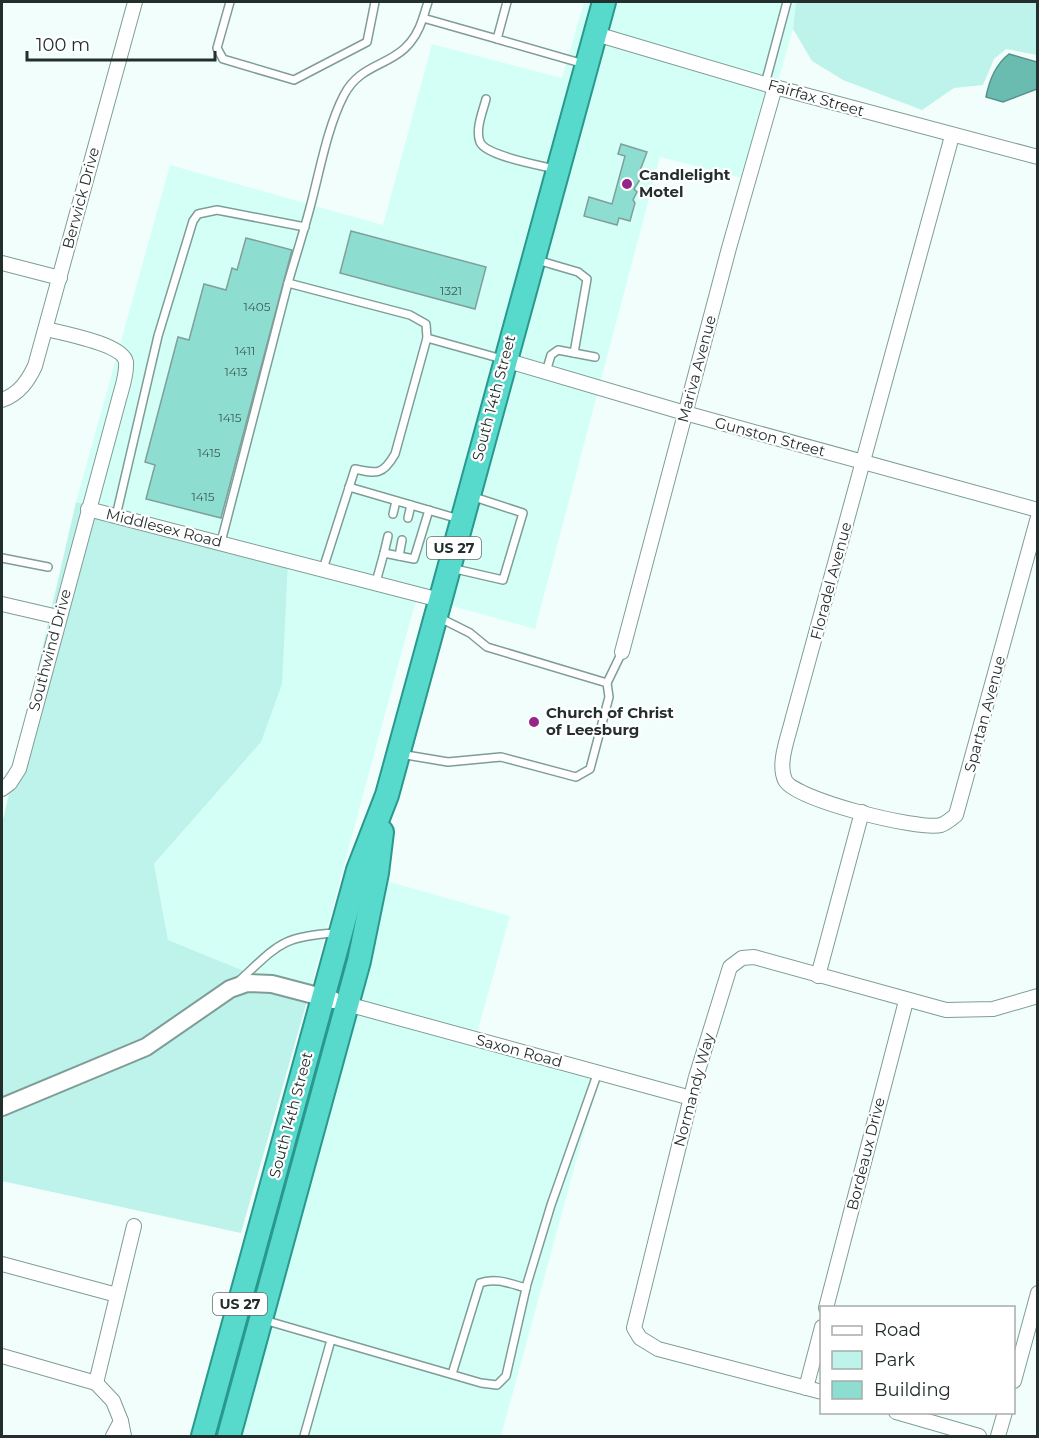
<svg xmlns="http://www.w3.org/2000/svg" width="1039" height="1438" viewBox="0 0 1039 1438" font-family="Montserrat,sans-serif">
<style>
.built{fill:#d4fff7}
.green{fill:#bdf3ea}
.water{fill:#6bbcb0;stroke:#559289;stroke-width:1.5}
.building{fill:#8dded1;stroke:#819f9a;stroke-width:1.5}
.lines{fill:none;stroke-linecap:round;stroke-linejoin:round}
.service-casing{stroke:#7f9d97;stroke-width:10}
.minor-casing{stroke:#7f9d97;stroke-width:16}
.tertiary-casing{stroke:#7f9d97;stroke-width:20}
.trunk-casing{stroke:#2a988c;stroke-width:26}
.service{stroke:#fff;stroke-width:7}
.minor{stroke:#fff;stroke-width:14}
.tertiary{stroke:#fff;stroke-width:16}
.trunk{stroke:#57dacc;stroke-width:22}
.poi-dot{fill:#952687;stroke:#fff;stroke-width:2}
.labels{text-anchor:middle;stroke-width:4.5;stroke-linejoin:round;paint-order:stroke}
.number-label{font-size:12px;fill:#3e5b56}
.shield{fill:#fff;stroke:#656d6c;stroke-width:1.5}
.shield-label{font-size:14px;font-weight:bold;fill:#232f2d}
.street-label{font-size:15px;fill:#232f2d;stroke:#fff}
.poi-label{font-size:15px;font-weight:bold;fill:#232f2d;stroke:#fff;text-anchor:start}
</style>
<rect width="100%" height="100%" fill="#f2fefc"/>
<!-- built -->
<g class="built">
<polygon points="584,2 597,2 433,601 418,597 412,614 311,987 274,977 254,975 168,940 154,864 261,742 288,561 76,502 170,165 383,225 432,44 562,78"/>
<polygon points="611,2 796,2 793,29 750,180 660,157 535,629 445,604"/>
<polygon points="383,880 510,916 475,1040 600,1074 501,1436 237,1436"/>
</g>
<!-- green -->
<g class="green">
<polygon points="796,2 1037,2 1037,55 1006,49 994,59 983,85 954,88 922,110 843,80 812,61 793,29"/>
<polygon points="76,502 288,561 282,684 261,742 154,864 168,940 254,975 233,979 223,984 143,1040 2,1100 2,824"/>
<polygon points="248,990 271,991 307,1001 241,1233 2,1181 2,1115 233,995"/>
</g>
<!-- water -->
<path class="water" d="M1009 54 1037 62V89L1003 102 986 97C989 81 996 64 1009 54Z"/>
<!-- building -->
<g class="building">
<polygon points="621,144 647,152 638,176 641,178 634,189 637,192 633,200 635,203 630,221 619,218 617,225 584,216 589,197 612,204 625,156 618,154"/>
<polygon points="351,231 486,267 475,309 340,273"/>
<polygon points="246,238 292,250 221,518 146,499 155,465 145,462 178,337 189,340 204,284 226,290 232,268 237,270"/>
</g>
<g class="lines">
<defs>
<g id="service">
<polyline points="230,2 217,48 223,59 294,80 367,42 375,2"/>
<polyline points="423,18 428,2"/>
<polyline points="497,39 584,64"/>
<polyline points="765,84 787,2"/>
<path d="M486 99C483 111 475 129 480 142 486 156 539 165 555 169"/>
<polyline points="537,260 578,272 587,279 574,353"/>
<path d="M502 359 427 338 426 324 410 315 288 283C296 255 305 228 312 200 321 165 328 126 344 95 365 55 406 71 423 18L497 39 507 2"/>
<polyline points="546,372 551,355 558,350 595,357"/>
<polyline points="349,487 459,519"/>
<polyline points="393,514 396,501"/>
<polyline points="116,516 158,336 193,221 198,214 217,210 305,227"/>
<polyline points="408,518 411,505"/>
<polyline points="221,542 288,283"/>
<polyline points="384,553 388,536"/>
<polyline points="399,556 402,540"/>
<polyline points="2,558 48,567"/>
<polyline points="451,568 503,580 523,513 471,496"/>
<path d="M323 569 355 469C377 474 383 475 395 454L427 338"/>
<polyline points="376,582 384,553 414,559 429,510"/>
<polyline points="607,683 622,652"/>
<polyline points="400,754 448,762 501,757 576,777 590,769 609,697 607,683 487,647 470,633 438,617"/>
<path d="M240 980C278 945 282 936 336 933"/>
<polyline points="264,1320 481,1383 497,1385 506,1376 527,1284 551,1205 598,1072"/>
<path d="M452 1374 480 1283C495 1277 511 1284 526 1288"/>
<polyline points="304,1436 331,1340"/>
</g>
<g id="minor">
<polyline points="596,34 775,87 1038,157"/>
<path d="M952 136 793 717C789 735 777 763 785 780 793 799 919 831 941 825 947 823 951 819 956 815L1038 517"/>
<polyline points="2,263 60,278"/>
<polyline points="505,360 685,413 1038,510"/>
<path d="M2 400C19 394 28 381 35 366L135 2"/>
<polyline points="88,509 440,600"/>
<polyline points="2,604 58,617"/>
<polyline points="622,652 729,248 775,87"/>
<path d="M2 789 10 783 19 769 119 399C122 388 127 374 126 362 123 344 62 333 46 329"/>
<polyline points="818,976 862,812"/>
<polyline points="347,1004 691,1098"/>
<polyline points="2,1264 117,1295"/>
<polyline points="826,1308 906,1001"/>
<polyline points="2,1356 96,1383 113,1401 121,1421"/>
<polyline points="1014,1381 1038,1293"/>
<polyline points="96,1383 134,1226"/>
<polyline points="806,1388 822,1327"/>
<polyline points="822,1392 658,1349 640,1338 634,1328 696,1077 730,967 742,958 754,957 946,1010 993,1009 1038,996"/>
<polyline points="896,1412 979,1436"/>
<polyline points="113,1436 121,1421 124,1436"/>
<polyline points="998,1436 1005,1412"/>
</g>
<polyline id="tertiary" points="2,1107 146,1047 230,989 247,983 272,984 333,1000"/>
<g id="trunk">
<polyline points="203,1436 358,870 387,795 604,2"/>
<polyline points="229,1436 359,961 377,873 382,832"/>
</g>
</defs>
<!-- service casing -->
<use href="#service" class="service-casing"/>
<!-- minor casing -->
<use href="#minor" class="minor-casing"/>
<!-- tertiary casing -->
<use href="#tertiary" class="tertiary-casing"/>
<!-- trunk casing -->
<use href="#trunk" class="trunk-casing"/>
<!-- service -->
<use href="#service" class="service"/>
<!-- minor -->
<use href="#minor" class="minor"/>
<!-- tertiary -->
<use href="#tertiary" class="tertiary"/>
<!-- trunk -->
<use href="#trunk" class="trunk"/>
</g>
<!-- markers -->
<g class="poi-dot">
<circle cx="627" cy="184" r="6"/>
<circle cx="534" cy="722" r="6"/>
</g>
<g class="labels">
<!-- number labels -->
<g class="number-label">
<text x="451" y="295">1321</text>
<text x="257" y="311">1405</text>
<text x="245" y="355">1411</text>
<text x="236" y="376">1413</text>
<text x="230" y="422">1415</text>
<text x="209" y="457">1415</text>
<text x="203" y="501">1415</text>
</g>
<!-- shield labels -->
<g class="shield">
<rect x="427" y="537" width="54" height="22" rx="4.5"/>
<rect x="213" y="1293" width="54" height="22" rx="4.5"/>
</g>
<g class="shield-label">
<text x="454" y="553">US 27</text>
<text x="240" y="1309">US 27</text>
</g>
<!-- street labels -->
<g class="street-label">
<text transform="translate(816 98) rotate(16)" y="5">Fairfax Street</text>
<text transform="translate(81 198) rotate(-75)" y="5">Berwick Drive</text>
<text transform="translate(697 369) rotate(-75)" y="5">Mariva Avenue</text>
<text transform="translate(494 398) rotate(-75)" y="5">South 14th Street</text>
<text transform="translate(770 437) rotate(15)" y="5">Gunston Street</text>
<text transform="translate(164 528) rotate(14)" y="5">Middlesex Road</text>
<text transform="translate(831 581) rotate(-75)" y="5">Floradel Avenue</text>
<text transform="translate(50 650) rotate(-75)" y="5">Southwind Drive</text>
<text transform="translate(985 714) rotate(-75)" y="5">Spartan Avenue</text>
<text transform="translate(519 1051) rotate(15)" y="5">Saxon Road</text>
<text transform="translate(694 1090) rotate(-75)" y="5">Normandy Way</text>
<text transform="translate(291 1115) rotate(-75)" y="5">South 14th Street</text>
<text transform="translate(866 1154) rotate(-76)" y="5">Bordeaux Drive</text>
</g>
<!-- poi labels -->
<g class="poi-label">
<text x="639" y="180">Candlelight<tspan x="639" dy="17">Motel</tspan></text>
<text x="546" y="718">Church of Christ<tspan x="546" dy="17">of Leesburg</tspan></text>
</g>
</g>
<!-- border -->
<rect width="1039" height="1438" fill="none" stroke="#232f2d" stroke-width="6"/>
<!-- legend -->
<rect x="820" y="1306" width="195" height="108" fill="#ffffff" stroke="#a7acab" stroke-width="1.5"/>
<rect x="832" y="1326" width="30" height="9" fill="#ffffff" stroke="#a7acab" stroke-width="1.5"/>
<text x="874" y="1336" font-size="18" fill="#232f2d">Road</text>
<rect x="832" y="1351" width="30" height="18" fill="#bdf3ea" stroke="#a7acab" stroke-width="1.5"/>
<text x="874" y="1366" font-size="18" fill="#232f2d">Park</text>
<rect x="832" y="1381" width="30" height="18" fill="#8dded1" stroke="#a7acab" stroke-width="1.5"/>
<text x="874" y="1396" font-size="18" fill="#232f2d">Building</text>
<!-- scale -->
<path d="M27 51v9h188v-9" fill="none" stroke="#232f2d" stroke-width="3"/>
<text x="36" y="51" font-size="18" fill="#232f2d" stroke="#ffffff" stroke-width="4.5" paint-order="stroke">100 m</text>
</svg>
